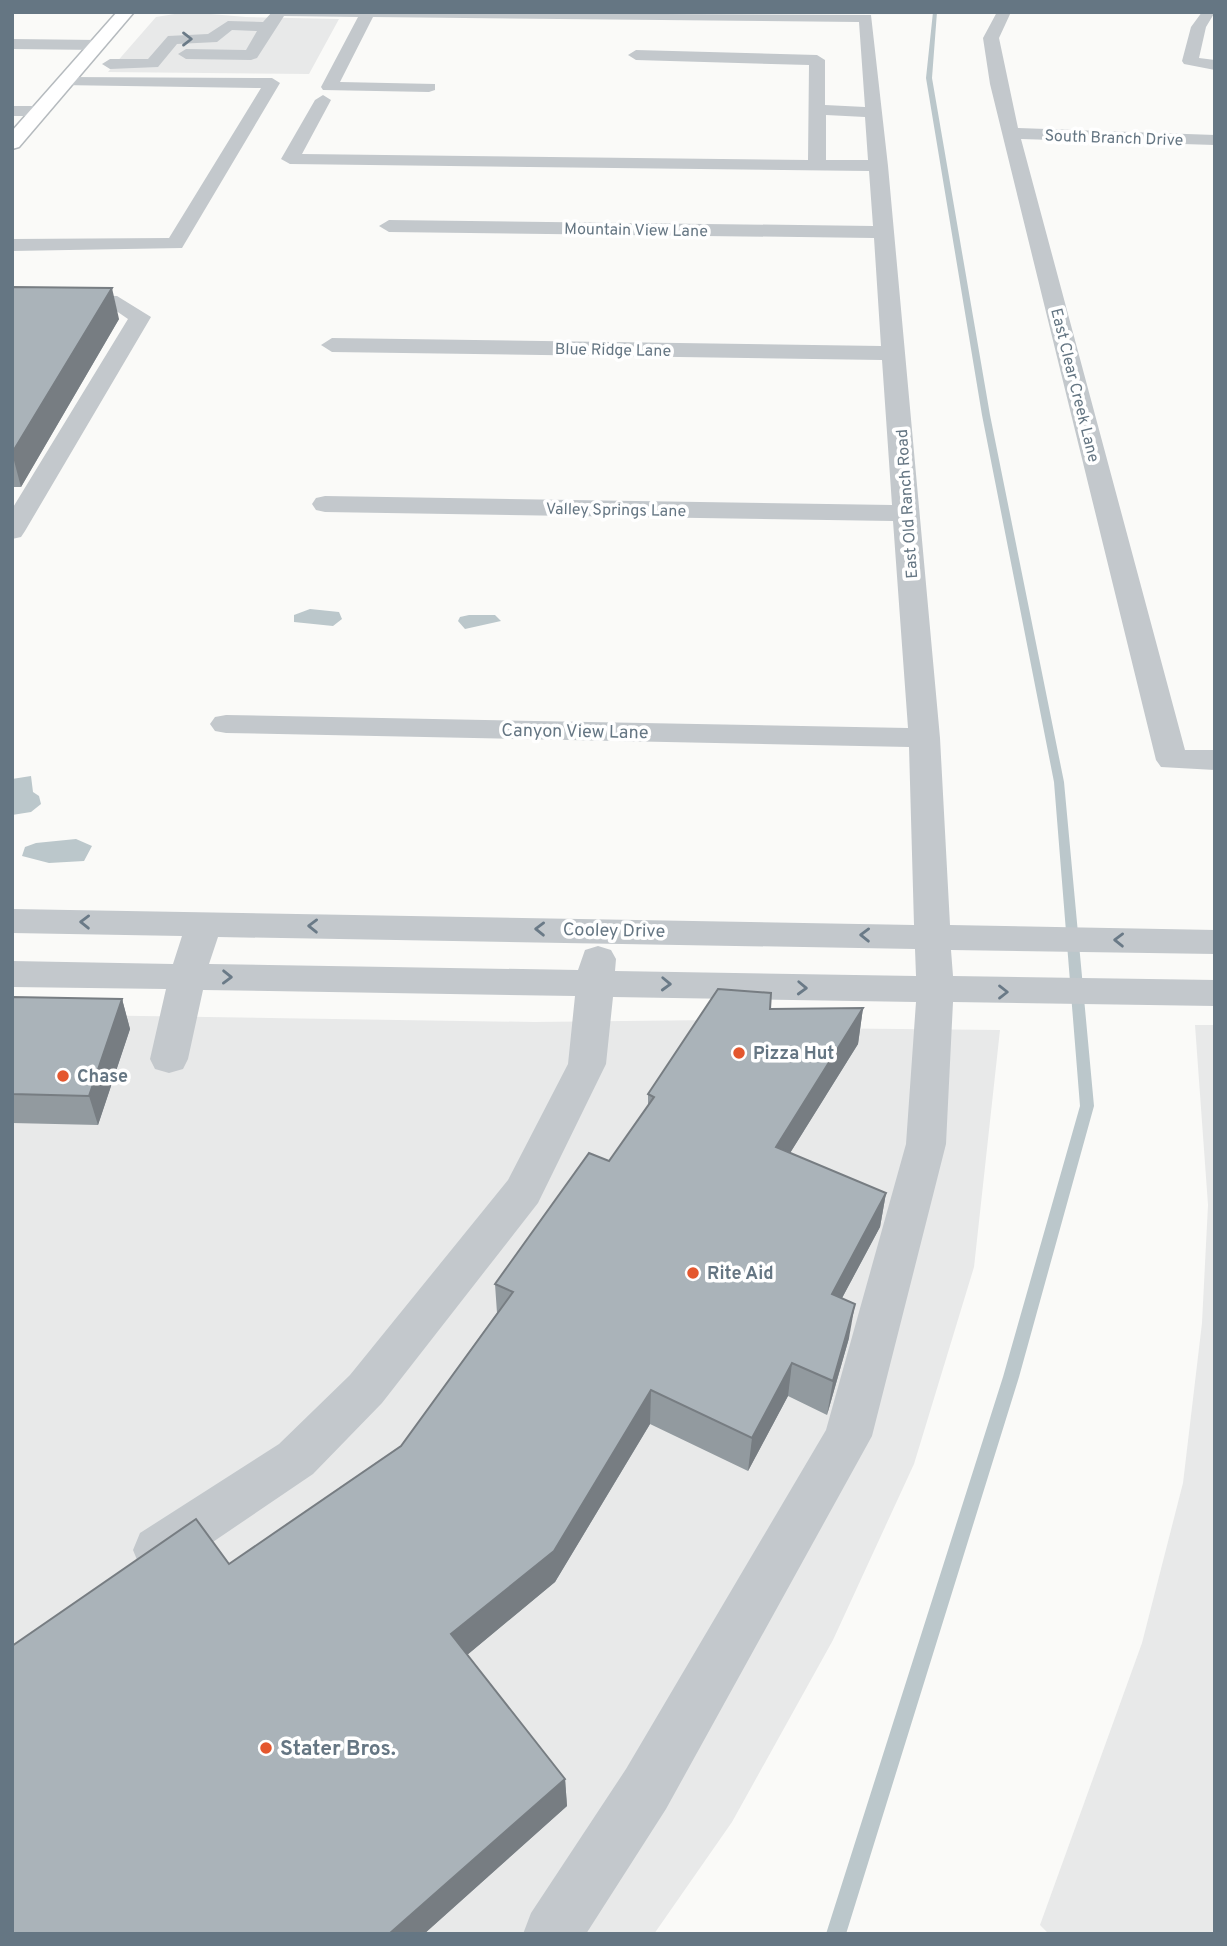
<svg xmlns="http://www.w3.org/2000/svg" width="1227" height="1946" viewBox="0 0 1227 1946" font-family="Overpass,sans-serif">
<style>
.built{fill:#e8e9e9}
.water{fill:#bbc7cb}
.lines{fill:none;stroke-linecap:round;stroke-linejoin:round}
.stream{fill:#bbc7cb;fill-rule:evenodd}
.major-casing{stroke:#b5babe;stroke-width:3}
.minor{fill:#c3c8cc;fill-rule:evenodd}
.major{fill:#fff;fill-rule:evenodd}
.wall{fill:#929a9f}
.shaded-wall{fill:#777d82}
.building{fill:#aab3b9;stroke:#777d82;stroke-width:2}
.oneway{stroke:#6a7a87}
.poi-dot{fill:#e4572e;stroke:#fff;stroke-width:2.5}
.labels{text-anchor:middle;stroke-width:7;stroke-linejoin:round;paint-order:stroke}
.far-street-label{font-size:16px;fill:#657683;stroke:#fff}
.street-label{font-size:18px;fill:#657683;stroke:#fff}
.poi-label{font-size:18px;font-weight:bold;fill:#657683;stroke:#fff;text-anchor:start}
.near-poi-label{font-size:21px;font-weight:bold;fill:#657683;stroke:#fff;text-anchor:start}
</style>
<rect width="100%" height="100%" fill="#fafaf8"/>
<!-- built -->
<g class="built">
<polygon points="187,12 246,17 339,19 309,74 108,72 156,17"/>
<polygon points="12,1014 534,1022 715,1020 799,1028 1000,1030 974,1267 914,1464 833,1640 732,1822 654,1934 12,1934"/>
<polygon points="1195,1025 1215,1025 1215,1934 1049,1934 1040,1925 1142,1643 1183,1483 1202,1323 1208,1205"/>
</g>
<!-- water -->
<g class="water">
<polygon points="310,609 339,612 342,619 333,626 294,622 294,615"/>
<polygon points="469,615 495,615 501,621 465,629 458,621 460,617"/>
<polygon points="31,776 33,792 39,796 41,804 31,812 12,815 12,779"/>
<polygon points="76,839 92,846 84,861 49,863 22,856 25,847 36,843"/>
</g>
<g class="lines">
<!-- stream -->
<polygon class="stream" points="933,12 937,12 932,78 990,415 1064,782 1094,1106 1019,1377 846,1934 826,1934 1003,1377 1080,1106 1054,782 982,415 926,78"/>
<defs>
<polygon id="major" points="117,12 134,12 19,147 12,149 12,131"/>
</defs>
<!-- major casing -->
<use href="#major" class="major-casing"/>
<!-- minor -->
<g class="minor">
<path d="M272 12 871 15 888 166 940 738 950 925 1215 930V954L951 950 953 976 1215 980V1006L953 1002 946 1144 872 1436 666 1809 586 1934H523L531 1913 626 1769 826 1430 906 1144 916 1002 613 997 606 1064 538 1203 382 1403 313 1474 176 1567 158 1574 140 1567 133 1550 140 1533 279 1444 350 1375 508 1180 568 1064 575 996 203 990 188 1059 183 1069 169 1073 155 1069 150 1059 166 989 12 987V961L173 964 182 936 12 933V909L914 925 909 747 226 733 215 731 210 724 215 717 226 715 908 728 893 521 325 512 316 510 312 504 316 498 325 496 892 505 882 360 332 352 321 345 332 338 881 346 874 238 389 232 379 226 389 220 873 226 869 171 290 164 281 159 315 100 323 95 331 100 302 154 808 160 809 65 636 60 628 55 636 50 817 55 825 60V105L865 107 859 22 373 17 340 82 435 84V90L429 92 323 90 321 87 358 17 284 16 257 58 251 60 186 59 178 54 186 49 246 50 257 31 232 30 217 42 177 44 158 67 110 69 102 64 110 59H148L168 36 208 34 228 21 263 22ZM826 115 865 117 868 160H826ZM218 937 915 949 916 976 615 971 616 959 611 950 598 946 585 950 578 970 209 964Z"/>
<polygon points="997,12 1011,12 999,38 1018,128 1215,135 1215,145 1021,139 1185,750 1215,750 1215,770 1161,767 1156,760 990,84 983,38"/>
<polygon points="1202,12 1215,12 1206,27 1199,58 1215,60 1215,70 1184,64 1182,61 1191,27"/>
<polygon points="12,39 98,40 106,45 98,50 12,49"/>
<polygon points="66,77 272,78 280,83 182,248 12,251 12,239 169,238 261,88 60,85 58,82"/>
<polygon points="12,106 40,106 48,111 40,116 12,116"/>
<polygon points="12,292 117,296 151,317 25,531 21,537 12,539 12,509 128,319 112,308 12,304"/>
</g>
<!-- major -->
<use href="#major" class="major"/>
</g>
<!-- wall -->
<g class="wall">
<polygon points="12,287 119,319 21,487 12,487"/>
<polygon points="12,997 122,999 130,1029 98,1125 12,1123"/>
<polygon points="863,1008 858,1044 790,1153 886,1193 880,1227 842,1298 849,1338 827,1415 788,1396 748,1471 650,1424 555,1582 467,1655 565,1779 567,1806 424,1934 12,1934 229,1564 401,1446 497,1313 495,1284 609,1161 648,1106 648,1094 770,1009"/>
</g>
<!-- shaded-wall -->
<g class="shaded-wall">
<polygon points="112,288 119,319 21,487 12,453"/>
<polygon points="122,999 130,1029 98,1125 89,1096"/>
<polygon points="863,1008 858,1044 772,1182 776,1147"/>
<polygon points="886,1193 880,1227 826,1328 832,1294"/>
<polygon points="855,1304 849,1338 827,1415 833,1381"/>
<polygon points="792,1363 788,1396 748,1471 752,1438"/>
<polygon points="651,1390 650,1424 555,1582 455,1665 451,1634"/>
<polygon points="565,1779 567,1806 424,1934 389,1934"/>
</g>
<!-- building -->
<g class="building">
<polygon points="12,287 112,288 12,453"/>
<polygon points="718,989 771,993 770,1009 863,1008 776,1147 886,1193 832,1294 855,1304 833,1381 792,1363 752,1438 651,1390 554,1551 451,1634 565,1779 389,1934 12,1934 12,1646 196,1519 229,1564 401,1446 513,1292 495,1284 589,1153 609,1161 654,1097 648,1094"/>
<polygon points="12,997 122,999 89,1096 12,1094"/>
</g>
<!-- one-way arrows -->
<defs><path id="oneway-chevron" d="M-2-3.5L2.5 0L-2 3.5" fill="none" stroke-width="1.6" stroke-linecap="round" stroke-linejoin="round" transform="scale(1.75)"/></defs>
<g class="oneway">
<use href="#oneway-chevron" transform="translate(187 39)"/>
<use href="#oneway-chevron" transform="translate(85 922) rotate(-179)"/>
<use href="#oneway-chevron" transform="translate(313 926) rotate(-179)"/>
<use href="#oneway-chevron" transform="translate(540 929) rotate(-179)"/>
<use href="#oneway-chevron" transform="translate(865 935) rotate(-179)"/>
<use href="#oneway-chevron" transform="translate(1119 940) rotate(-179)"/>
<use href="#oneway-chevron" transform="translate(227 977) rotate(1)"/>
<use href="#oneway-chevron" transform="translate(666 984) rotate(2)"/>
<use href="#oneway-chevron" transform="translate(802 988) rotate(2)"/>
<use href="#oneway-chevron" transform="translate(1003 992)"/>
</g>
<!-- markers -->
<g class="poi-dot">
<circle cx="739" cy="1053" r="7"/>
<circle cx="63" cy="1076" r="7"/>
<circle cx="693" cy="1273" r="7"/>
<circle cx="266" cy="1748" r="7"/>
</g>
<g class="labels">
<!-- far-street labels -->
<g class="far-street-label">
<text transform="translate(1114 137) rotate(2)" y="6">South Branch Drive</text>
<text transform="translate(636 229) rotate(1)" y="6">Mountain View Lane</text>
<text transform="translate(613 349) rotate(1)" y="6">Blue Ridge Lane</text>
<text transform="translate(1076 385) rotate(76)" y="6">East Clear Creek Lane</text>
<text transform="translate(906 504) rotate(-94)" y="6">East Old Ranch Road</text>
<text transform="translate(616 509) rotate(1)" y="6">Valley Springs Lane</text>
</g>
<!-- street labels -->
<g class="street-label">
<text transform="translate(575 731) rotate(1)" y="6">Canyon View Lane</text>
<text transform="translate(614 930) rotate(1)" y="6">Cooley Drive</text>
</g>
<!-- poi labels -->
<g class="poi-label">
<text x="753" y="1059">Pizza Hut</text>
<text x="77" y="1082">Chase</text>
<text x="707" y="1279">Rite Aid</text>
</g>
<!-- near-poi labels -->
<g class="near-poi-label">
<text x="280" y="1755">Stater Bros.</text>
</g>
</g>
<!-- border -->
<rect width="1227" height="1946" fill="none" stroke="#657683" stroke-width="28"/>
</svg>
